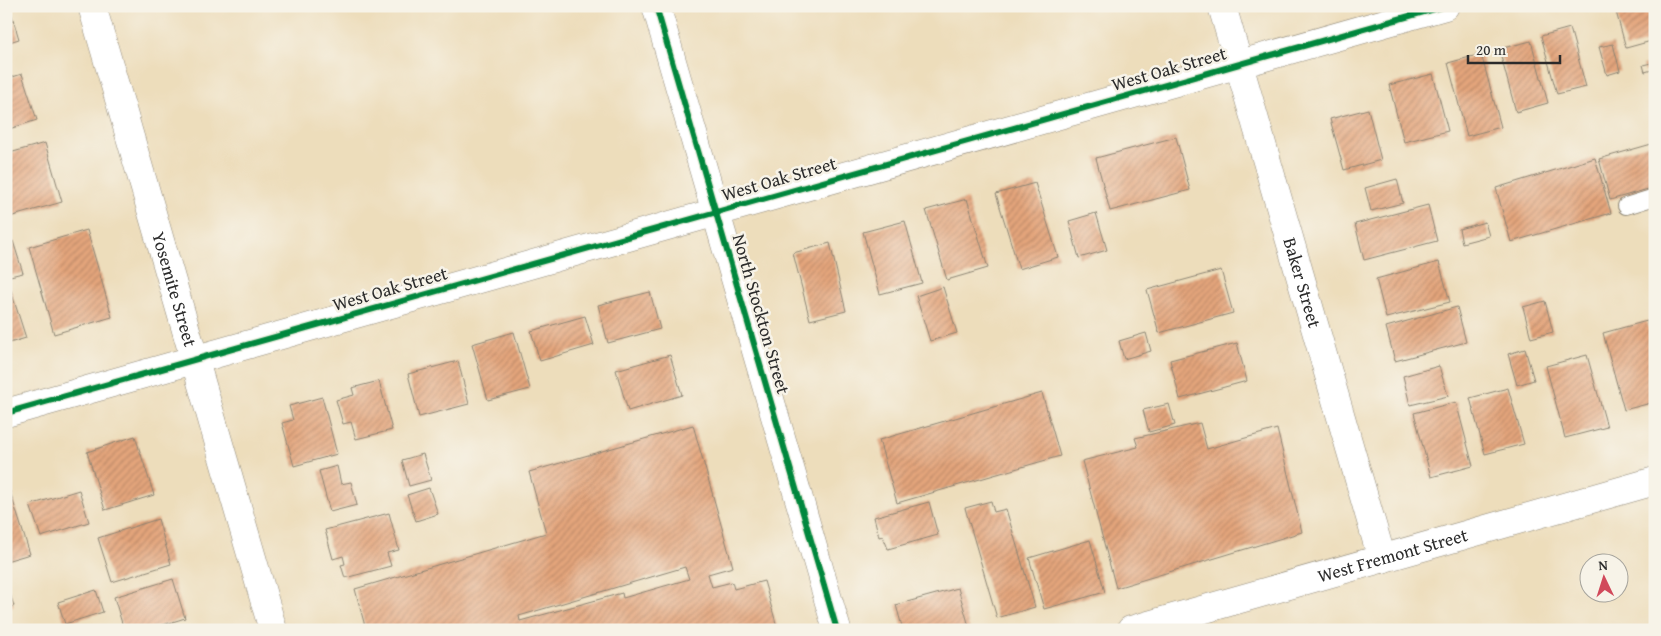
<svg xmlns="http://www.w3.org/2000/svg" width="1661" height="636" viewBox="0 0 1661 636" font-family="'Gentium Book Plus',serif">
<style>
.building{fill:url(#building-hatch);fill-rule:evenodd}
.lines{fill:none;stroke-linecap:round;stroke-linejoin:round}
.service-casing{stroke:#8c8473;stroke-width:18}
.minor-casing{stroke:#8c8473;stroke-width:29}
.tertiary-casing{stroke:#8c8473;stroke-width:29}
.service{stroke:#fff;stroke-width:16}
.minor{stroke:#fff;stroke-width:28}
.tertiary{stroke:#fff;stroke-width:28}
.cycleway-casing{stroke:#f7f3e8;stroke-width:9}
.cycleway{stroke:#00873e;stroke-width:6}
.labels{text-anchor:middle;stroke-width:5;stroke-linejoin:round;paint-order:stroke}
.street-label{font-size:18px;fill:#2b2b2b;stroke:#f7f3e8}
</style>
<defs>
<pattern id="building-hatch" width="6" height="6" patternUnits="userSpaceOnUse" patternTransform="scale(1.25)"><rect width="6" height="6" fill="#e4a57c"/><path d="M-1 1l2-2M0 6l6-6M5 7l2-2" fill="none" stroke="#b98766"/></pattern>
</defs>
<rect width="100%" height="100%" fill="#f7f3e8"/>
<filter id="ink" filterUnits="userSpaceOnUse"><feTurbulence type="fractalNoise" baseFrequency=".02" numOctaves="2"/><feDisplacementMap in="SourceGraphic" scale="10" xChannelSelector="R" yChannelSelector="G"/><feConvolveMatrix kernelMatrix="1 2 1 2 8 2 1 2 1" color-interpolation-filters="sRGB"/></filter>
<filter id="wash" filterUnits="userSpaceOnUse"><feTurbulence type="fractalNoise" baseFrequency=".0096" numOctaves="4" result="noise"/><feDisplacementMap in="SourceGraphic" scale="20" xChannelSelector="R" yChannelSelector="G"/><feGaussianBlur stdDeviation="1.12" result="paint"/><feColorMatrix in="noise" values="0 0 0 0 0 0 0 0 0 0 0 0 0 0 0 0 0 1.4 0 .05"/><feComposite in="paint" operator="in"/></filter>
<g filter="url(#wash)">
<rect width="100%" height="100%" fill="#edddbb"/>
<g id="blocks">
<!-- building -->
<g class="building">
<polygon points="6,6 9,6 19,39 6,43"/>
<polygon points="1623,6 1655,6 1655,40 1626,48 1615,8"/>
<polygon points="1570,28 1586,87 1557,94 1541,36"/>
<polygon points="1531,41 1548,103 1516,112 1499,49"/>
<polygon points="1613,44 1620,71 1607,75 1599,47"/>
<polygon points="1481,54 1501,127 1467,136 1448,63"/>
<polygon points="1655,62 1655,69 1645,72 1643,65"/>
<polygon points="22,74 37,120 6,130 6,79"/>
<polygon points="1433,74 1448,131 1404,142 1389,85"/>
<polygon points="1368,109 1381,160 1344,170 1330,119"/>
<polygon points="1176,137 1190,190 1110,211 1096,158"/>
<polygon points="45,143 62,202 6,218 6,154"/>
<polygon points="1655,143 1655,187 1610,200 1599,159"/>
<polygon points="1595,158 1611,213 1511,242 1496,188"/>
<polygon points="1397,179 1403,203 1371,211 1365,188"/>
<polygon points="1035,183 1058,257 1019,269 996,194"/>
<polygon points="967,199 988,268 947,280 926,210"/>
<polygon points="1428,205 1437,241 1364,260 1355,224"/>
<polygon points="1096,213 1107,250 1079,258 1069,221"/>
<polygon points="905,221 922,283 880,294 863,232"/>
<polygon points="1485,222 1489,236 1462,243 1459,229"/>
<polygon points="87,230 112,317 54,334 29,247"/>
<polygon points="13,241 23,273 10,276 6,263 6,243"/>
<polygon points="830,243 846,311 810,320 793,253"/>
<polygon points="1439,262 1450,302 1386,318 1376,279"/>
<polygon points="1221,270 1233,313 1159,333 1147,290"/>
<polygon points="943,287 957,333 930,341 916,296"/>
<polygon points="10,288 26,338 6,344 6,289"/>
<polygon points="650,292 660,329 608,343 598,305"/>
<polygon points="1545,301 1553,332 1531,338 1523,307"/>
<polygon points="1457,307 1466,342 1395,361 1386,327"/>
<polygon points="585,316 594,345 540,361 531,331"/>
<polygon points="1647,321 1655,348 1655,402 1624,410 1603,333"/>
<polygon points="514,332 530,389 488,400 472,344"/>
<polygon points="1146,333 1151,351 1124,359 1119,341"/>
<polygon points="1237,343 1247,381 1180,399 1170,360"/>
<polygon points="1525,349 1534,380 1517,385 1508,354"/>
<polygon points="670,355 682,395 628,411 616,370"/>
<polygon points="1587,355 1607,427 1565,438 1546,366"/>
<polygon points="458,361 469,404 419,417 408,374"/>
<polygon points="1439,366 1448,396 1410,405 1403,376"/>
<polygon points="379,381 392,430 356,439 351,422 343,424 336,400 354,395 352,388"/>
<polygon points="1508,388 1524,444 1485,454 1470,398"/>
<polygon points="1042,393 1060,456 897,503 879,440"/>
<polygon points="322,397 337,454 294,466 282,423 293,420 289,406"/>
<polygon points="1456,402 1473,466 1431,477 1414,413"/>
<polygon points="1169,404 1175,425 1149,432 1143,410"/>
<polygon points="1200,423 1207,449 1277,429 1302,532 1116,588 1082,461 1138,447 1135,438"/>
<path d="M693 425 733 567 708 574 712 587 732 582 734 589 764 581 778 630H366L355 589 546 533 529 472ZM685 567 689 579 623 598 622 593 520 621 519 616Z"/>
<polygon points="135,436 154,495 105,510 87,452"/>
<polygon points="423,454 431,480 409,486 402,460"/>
<polygon points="337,466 341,484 351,482 357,505 330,512 319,471"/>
<polygon points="6,479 30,554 6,561"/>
<polygon points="429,488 438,514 416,521 407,495"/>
<polygon points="79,490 89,522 41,537 30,505"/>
<polygon points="991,501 994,512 1006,509 1035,607 997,618 965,508"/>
<polygon points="929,502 938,535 888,549 883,536 879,537 874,517"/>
<polygon points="389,513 399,550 387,553 391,566 345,578 341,565 345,564 343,556 333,559 325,530"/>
<polygon points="158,519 171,564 112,582 98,538"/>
<polygon points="1090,540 1105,592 1044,609 1029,558"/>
<polygon points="173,579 185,618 147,630 124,630 114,597"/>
<polygon points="6,582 14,606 6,609"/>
<polygon points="958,588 970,630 903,630 896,605"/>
<polygon points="96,590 103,612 65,624 58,602"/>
</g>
</g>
</g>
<g filter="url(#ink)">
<use href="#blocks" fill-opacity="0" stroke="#8c8473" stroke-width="1"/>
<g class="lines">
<defs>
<polyline id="service" points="1626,206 1655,197"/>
<g id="minor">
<path id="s1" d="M92 6 273 630"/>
<polyline points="656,6 837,630"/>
<path id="s2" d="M1222 6 1382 559"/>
</g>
<g id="tertiary">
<polyline points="6,413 1445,6"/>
<path id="s3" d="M1131 630 1655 481"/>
</g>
</defs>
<!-- service casing -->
<use href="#service" class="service-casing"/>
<!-- minor casing -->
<use href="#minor" class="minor-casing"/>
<!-- tertiary casing -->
<use href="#tertiary" class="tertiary-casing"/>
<!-- service -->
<use href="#service" class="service"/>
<!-- minor -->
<use href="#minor" class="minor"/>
<!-- tertiary -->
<use href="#tertiary" class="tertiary"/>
<defs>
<g id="cycleway">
<polyline points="656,6 837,630"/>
<polyline points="6,413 1445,6"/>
</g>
</defs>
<!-- cycleway casing -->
<use href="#cycleway" class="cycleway-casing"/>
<!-- cycleway -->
<use href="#cycleway" class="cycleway"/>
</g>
</g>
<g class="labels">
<!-- street labels -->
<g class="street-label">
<text transform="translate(1169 69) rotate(-16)" y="6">West Oak Street</text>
<text transform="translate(779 179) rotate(-16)" y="6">West Oak Street</text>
<text dy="6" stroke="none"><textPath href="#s2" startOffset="288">Baker Street</textPath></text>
<text dy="6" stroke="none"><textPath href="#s1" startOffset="295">Yosemite Street</textPath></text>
<text transform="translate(390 289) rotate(-16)" y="6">West Oak Street</text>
<text transform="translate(761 314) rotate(74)" y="6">North Stockton Street</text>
<text dy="6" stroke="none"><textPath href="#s3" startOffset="272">West Fremont Street</textPath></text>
</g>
</g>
<!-- margin -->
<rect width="1661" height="636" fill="none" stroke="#f7f3e8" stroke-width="25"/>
<!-- north arrow -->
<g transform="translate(1604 578) rotate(356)"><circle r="24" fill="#f7f3e8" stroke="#a5a39c"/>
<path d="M0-4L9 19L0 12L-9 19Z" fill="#d1495b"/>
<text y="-8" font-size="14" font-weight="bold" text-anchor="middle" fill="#2b2b2b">N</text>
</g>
<!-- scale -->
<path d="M1468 55v8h92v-8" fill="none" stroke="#2b2b2b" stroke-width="2.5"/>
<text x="1476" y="55" font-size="15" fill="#2b2b2b" stroke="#f7f3e8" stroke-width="4" paint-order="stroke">20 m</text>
</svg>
